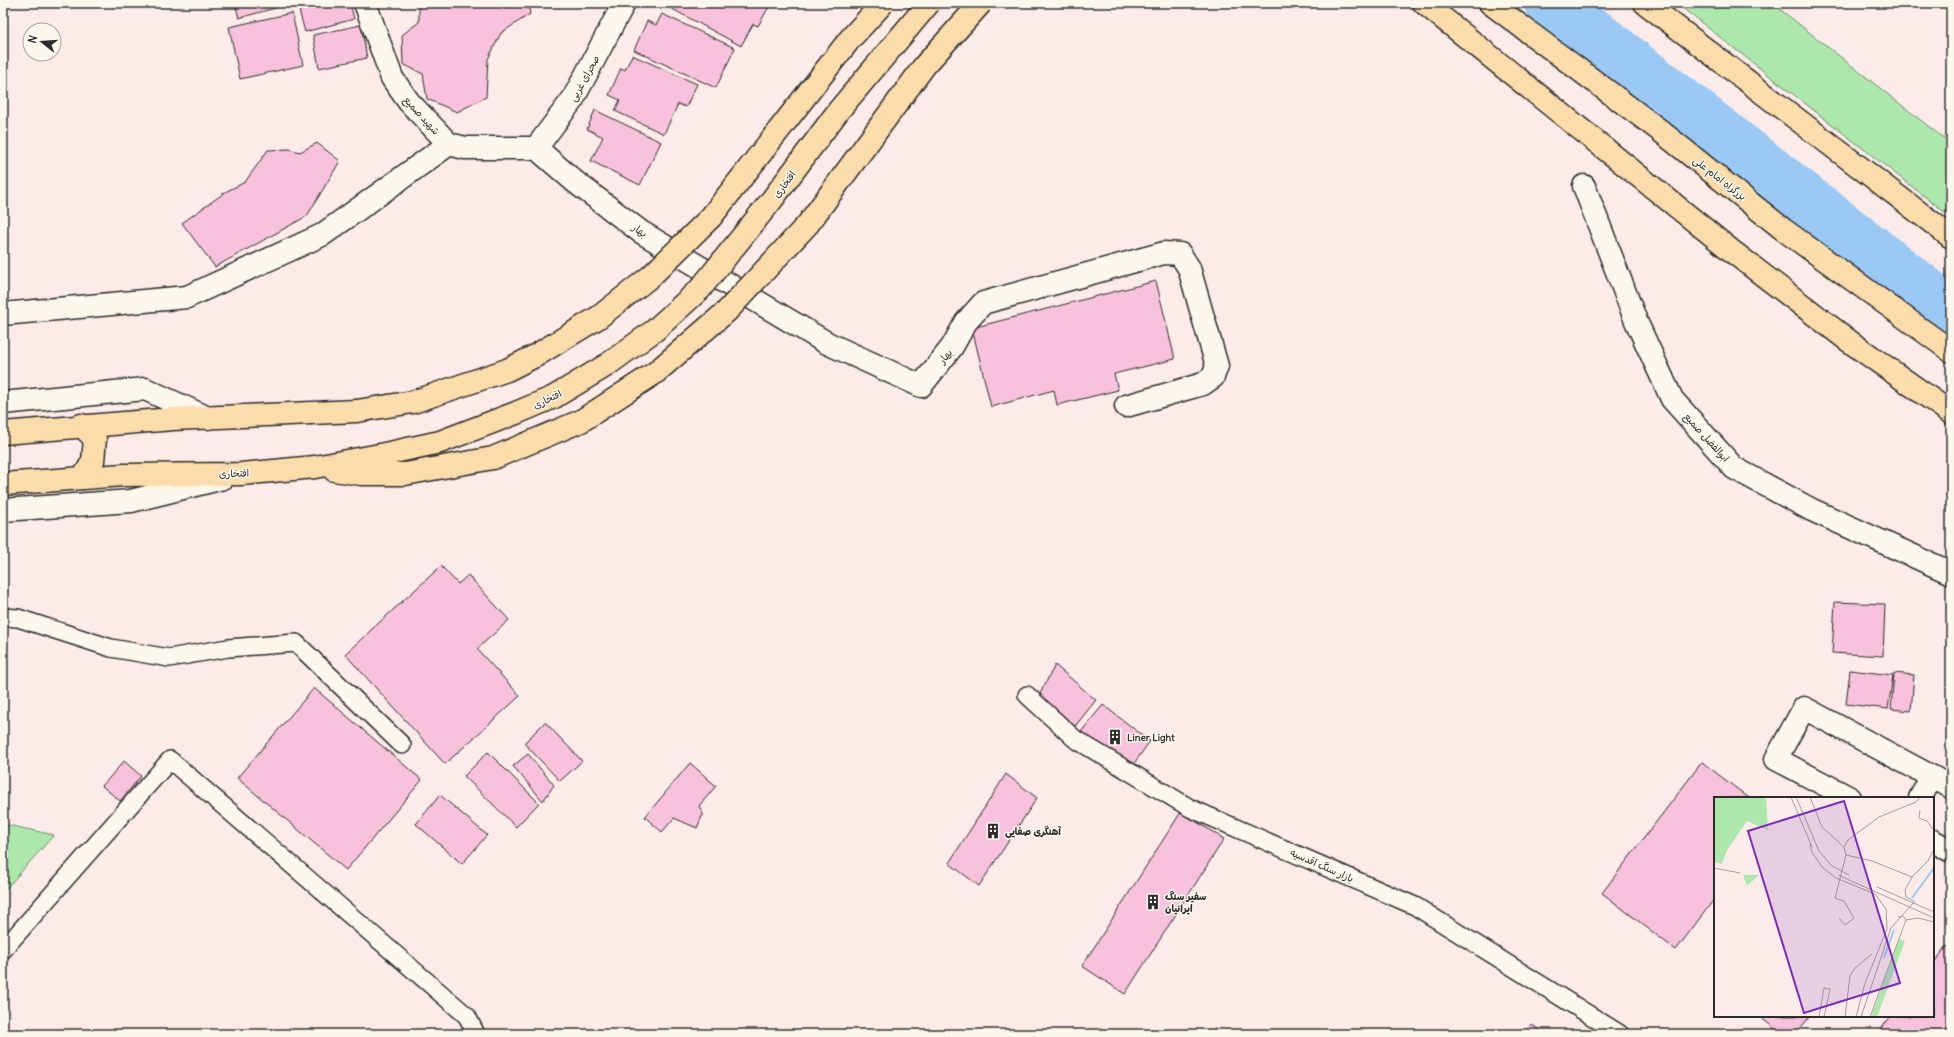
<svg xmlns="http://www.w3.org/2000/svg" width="1954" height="1037" viewBox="0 0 1954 1037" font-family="Delius,'Playpen Sans Arabic',sans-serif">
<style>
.green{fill:#ace7ac;stroke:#6c896c}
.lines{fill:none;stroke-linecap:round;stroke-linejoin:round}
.river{stroke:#9bc9f6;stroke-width:54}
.building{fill:#f9c2dc;stroke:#2b2b2b}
.service-casing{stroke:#2b2b2b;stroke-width:20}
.minor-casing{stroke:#2b2b2b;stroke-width:25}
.secondary-casing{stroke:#2b2b2b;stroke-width:25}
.primary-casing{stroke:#2b2b2b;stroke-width:25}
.trunk-casing{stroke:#2b2b2b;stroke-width:25}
.service{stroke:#fbf7ec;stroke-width:17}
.minor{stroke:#fbf7ec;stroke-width:22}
.secondary{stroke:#fbf7ec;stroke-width:22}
.primary{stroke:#fbddab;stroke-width:22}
.trunk{stroke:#fbddab;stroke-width:22}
.primary-bridge-casing{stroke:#2b2b2b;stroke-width:25;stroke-linecap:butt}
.primary-bridge{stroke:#fbddab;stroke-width:22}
.labels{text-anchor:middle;stroke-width:3;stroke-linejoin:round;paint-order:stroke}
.street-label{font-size:10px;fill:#2b2b2b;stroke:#fbf7ec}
.poi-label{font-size:10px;font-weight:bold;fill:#2b2b2b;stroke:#fbf7ec;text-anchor:start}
.inset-river{fill:none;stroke:#9bc9f6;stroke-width:2}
.inset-road{fill:none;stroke:#a89f9d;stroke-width:1}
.view{fill:#7b2cbf;fill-opacity:0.15;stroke:#7b2cbf;stroke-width:2}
.inset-edge{fill:none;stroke:#2b2b2b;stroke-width:2}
</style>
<rect width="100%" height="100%" fill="#fbece9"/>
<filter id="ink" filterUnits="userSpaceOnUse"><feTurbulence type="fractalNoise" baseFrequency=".025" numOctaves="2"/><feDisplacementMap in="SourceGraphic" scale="8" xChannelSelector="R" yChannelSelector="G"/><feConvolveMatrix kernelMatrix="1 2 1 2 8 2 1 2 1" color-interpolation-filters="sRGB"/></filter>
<g filter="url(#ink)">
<!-- green -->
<g class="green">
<polygon points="1676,3 1772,3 1951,144 1951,217"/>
<polygon points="3,824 54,835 3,892"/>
</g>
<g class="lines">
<!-- river -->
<polyline class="river" points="1551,3 1951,314"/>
</g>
<!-- building -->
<g class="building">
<polygon points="235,3 289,3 290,4 239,18"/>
<polygon points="297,3 350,3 354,19 305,32"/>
<polygon points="419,3 528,3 530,14 501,33 488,59 486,97 457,112 427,99 423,74 403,64 402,35 419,22"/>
<polygon points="666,3 771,3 758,26 753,24 741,46 665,5"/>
<polygon points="292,13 303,65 240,79 229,27"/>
<polygon points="662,14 735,48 716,88 634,50 647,21 656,25"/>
<polygon points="361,25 367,58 319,68 313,35"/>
<polygon points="632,55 697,84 686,107 678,104 664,134 615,111 620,100 609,95 621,68 625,70"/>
<polygon points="595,110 661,142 640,185 591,161 603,137 587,129"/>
<polygon points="317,143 340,161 307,216 215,267 182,223 227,191 245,182 268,150 289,149 300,152"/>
<polygon points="1156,281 1175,359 1114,374 1118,390 1057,405 1054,390 991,407 972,328"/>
<polygon points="441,566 458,584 468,575 509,620 477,649 520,696 445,764 345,654"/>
<polygon points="1835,602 1885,604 1883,656 1832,653"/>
<polygon points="1055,665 1096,700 1072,730 1035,703"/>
<polygon points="1850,670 1893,675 1888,709 1846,704"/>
<polygon points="1894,673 1914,675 1911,711 1891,709"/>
<polygon points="314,688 422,780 346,870 237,778"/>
<polygon points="1103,705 1150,741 1133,765 1080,733"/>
<polygon points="545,722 582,761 560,781 524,743"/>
<polygon points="488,752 539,803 516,827 464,776"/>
<polygon points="528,754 554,785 543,801 513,766"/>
<polygon points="124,761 141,776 120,801 102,786"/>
<polygon points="1702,762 1749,798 1715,798 1715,898 1676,950 1602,893"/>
<polygon points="690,763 716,786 699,806 703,814 697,828 674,818 662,832 645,817"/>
<polygon points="1006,774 1037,798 979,886 949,863"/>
<polygon points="440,795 487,835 462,864 416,824"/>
<polygon points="1181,812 1224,839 1125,994 1082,966"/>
<polygon points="1947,946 1951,950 1951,1034 1877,1034 1891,1016 1933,1016 1933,964"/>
<polygon points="1759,1016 1810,1016 1796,1034 1781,1034"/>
<polygon points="1531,1024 1545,1034 1524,1034"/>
</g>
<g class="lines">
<defs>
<g id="service">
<polyline points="3,617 18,618 111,648 169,658 228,648 296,643 402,745"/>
<polyline points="1027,695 1075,739 1190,808 1415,906 1620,1034"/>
<polyline points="3,950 170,760 467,1016 476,1034"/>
</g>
<g id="minor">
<polyline points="365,3 392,78 409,102 449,144 465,148 536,148"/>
<polyline points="536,148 574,181 641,232 827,343 921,386 952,347 966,322 983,303 1164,253 1180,254 1189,268 1217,366 1213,377 1203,384 1126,406"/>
<polyline points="536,148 573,99 624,3"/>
<polyline points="1584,186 1636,321 1672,399 1734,468 1812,510 1951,573"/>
<polyline points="3,314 187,297 322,235 449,144"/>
<polyline points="1850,798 1776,759 1804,708 1951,787"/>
<polyline points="1920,798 1932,777"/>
<polyline points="1933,841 1951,851"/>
</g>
<g id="secondary">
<polyline points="3,403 145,389 208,418"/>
<polyline points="3,510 131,501 223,478"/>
</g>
<g id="primary">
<polyline points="1424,3 1733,252 1849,341 1951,413"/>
<polyline points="81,425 95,439 93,461 83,478"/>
<polyline points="3,433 173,419 357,411 413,402 507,370 535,356"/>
<polyline points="334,470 361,474 405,474 493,458 581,421"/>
<polyline points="3,484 123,475 241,474 315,467 380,455 440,442 516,413 554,397"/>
</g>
<g id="trunk">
<polyline points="1490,3 1658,129 1784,230 1951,351"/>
<polyline points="1645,3 1951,237"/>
</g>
</defs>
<!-- service casing -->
<use href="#service" class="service-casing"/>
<!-- minor casing -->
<use href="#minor" class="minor-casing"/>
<!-- secondary casing -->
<use href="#secondary" class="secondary-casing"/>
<!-- primary casing -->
<use href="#primary" class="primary-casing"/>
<!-- trunk casing -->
<use href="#trunk" class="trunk-casing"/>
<!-- service -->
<use href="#service" class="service"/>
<!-- minor -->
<use href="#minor" class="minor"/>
<!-- secondary -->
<use href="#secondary" class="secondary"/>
<!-- primary -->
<use href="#primary" class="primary"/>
<!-- trunk -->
<use href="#trunk" class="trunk"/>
<defs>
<g id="primary-bridge">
<polyline points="535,356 599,317 651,276 711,217 850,39 883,3"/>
<polyline points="554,397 607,365 655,330 700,289 771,201 839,110 929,3"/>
<polyline points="581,421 655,373 727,311 808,224 925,65 981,3"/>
</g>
</defs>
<!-- primary-bridge casing -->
<use href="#primary-bridge" class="primary-bridge-casing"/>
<!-- primary-bridge -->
<use href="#primary-bridge" class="primary-bridge"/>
</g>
</g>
<!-- icons -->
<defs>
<symbol id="building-bare" viewBox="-9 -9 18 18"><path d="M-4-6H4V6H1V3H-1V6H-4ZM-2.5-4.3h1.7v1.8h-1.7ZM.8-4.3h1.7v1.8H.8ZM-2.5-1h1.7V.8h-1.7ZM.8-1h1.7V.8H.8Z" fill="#2b2b2b" stroke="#fbf7ec" stroke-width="2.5" paint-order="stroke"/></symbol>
</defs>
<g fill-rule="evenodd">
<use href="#building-bare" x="1104" y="726" width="22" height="22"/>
<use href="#building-bare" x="982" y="820" width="22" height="22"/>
<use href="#building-bare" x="1142" y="891" width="22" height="22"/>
</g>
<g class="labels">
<!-- street labels -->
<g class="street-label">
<text transform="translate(584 78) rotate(-61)" y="4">صحرای غربی</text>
<text transform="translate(422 115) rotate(48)" y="4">شهید صمیع</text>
<text transform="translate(1720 178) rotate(38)" y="4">بزرگراه امام علی</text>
<text transform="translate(784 184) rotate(-53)" y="4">افتخاری</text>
<text transform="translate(640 230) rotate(34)" y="4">بهار</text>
<text transform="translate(945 356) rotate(-51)" y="4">بهار</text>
<text transform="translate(547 399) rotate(-26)" y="4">افتخاری</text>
<text transform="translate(1707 437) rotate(48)" y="4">ابوالفضل صمیع</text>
<text transform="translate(234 473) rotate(-2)" y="4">افتخاری</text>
<text transform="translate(1322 865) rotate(24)" y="4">بازار سنگ اقدسیه</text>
</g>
<!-- poi labels -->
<g class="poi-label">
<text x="1127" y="741">Liner Light</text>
<text x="1005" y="835">آهنگری صفایی</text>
<text x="1165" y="900">سفیر سنگ<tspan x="1165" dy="12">ایرانیان</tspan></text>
</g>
</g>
<!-- overview -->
<g transform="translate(1714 797)">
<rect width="220" height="220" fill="#fbece9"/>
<path d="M0 0H52L54 33 33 24 13 53 8 67 0 65ZM29 78H45L33 89ZM185 142 191 144 163 220H157Z" fill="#ace7ac"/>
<path class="inset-river" d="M198 101 220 71M170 161 180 133"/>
<path class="inset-road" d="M77 0 98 50M82 0 105 54 118 69 135 78M96 0 108 30 130 50M206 13 205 21 213 24 220 34M96 47 98 55 108 70 122 81 161 97 172 112 173 132 151 186 142 220M132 58 130 50 134 43 165 20 202 5 206 0M132 58 158 64 198 80M0 71 26 76M124 78 220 121M163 90 220 115M200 104 192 100 191 93 198 80 214 64 220 52M125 121 131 128 140 121 130 104 121 101 132 58M192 123 204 121 220 125M105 220 110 191 116 192 110 220M131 220 136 179 141 171 158 157M147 220 177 131 201 104M156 220 192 123 189 119 184 120"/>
<path class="view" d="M130 4 186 186 90 216 34 34Z"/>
<rect width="220" height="220" class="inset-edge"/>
</g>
<!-- margin -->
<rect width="1954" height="1037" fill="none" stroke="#fbf7ec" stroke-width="16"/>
<rect x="8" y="8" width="1938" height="1021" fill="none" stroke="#2b2b2b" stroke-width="1.5" filter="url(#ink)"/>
<!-- north arrow -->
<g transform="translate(42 42) rotate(287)"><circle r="19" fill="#fbf7ec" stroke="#a8a59f"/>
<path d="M0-3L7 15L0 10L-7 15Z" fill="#2b2b2b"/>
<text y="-6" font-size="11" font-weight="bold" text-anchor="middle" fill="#2b2b2b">N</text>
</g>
</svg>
